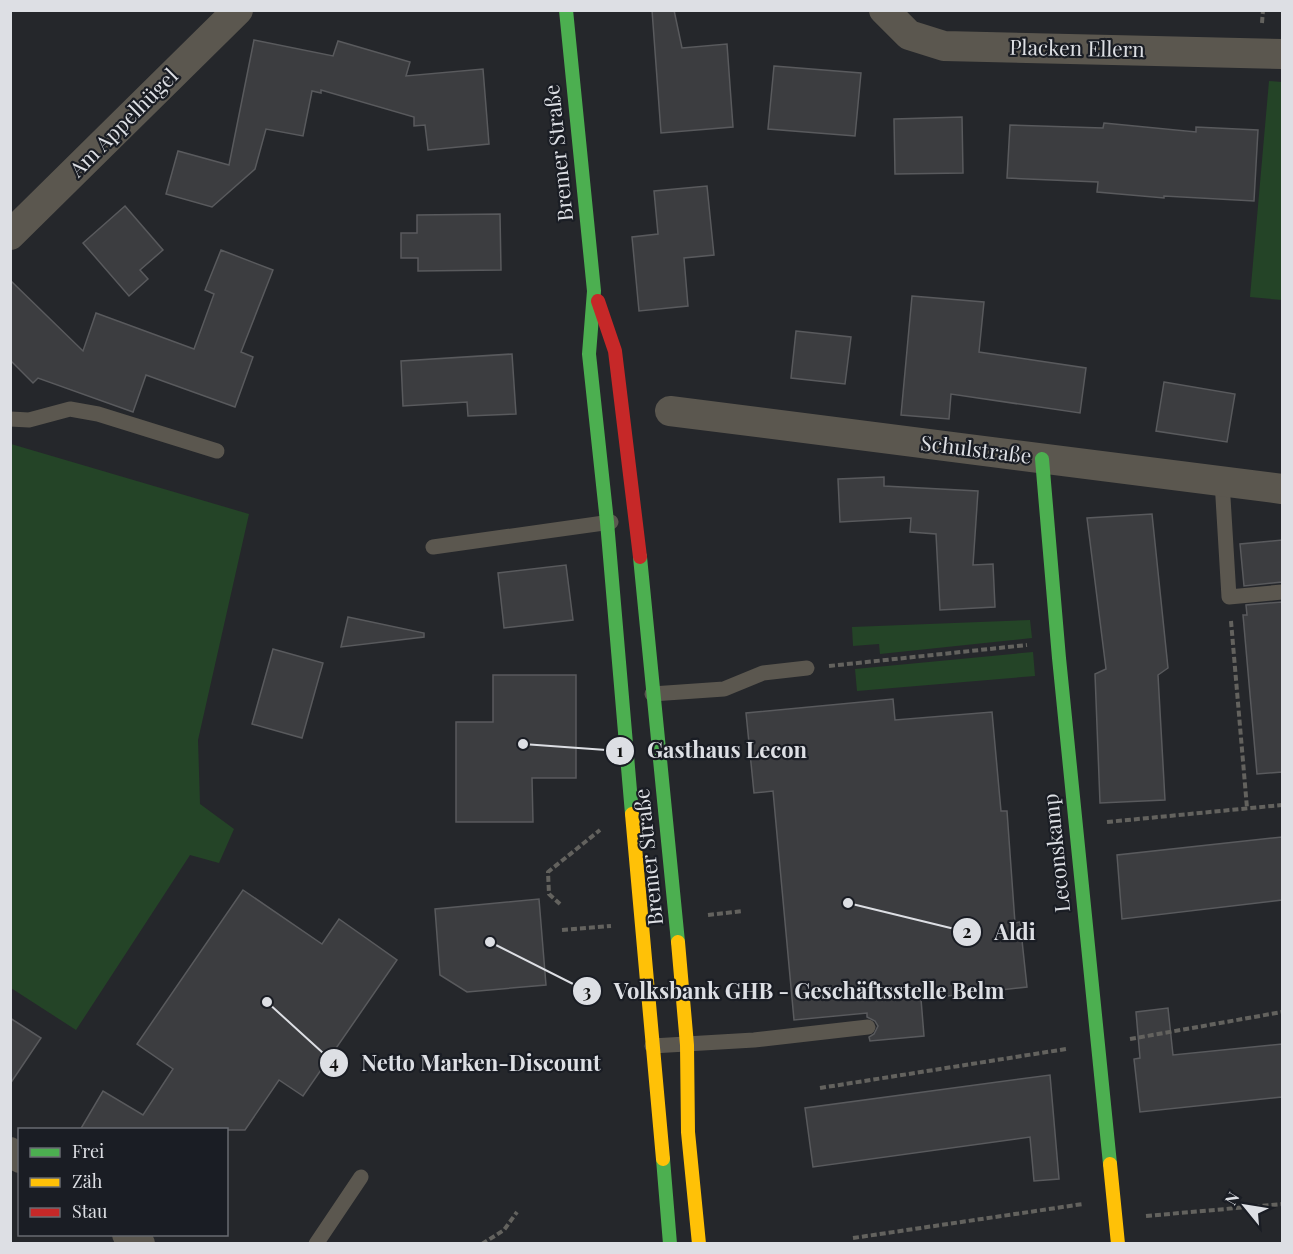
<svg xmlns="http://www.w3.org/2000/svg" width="1293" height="1254" viewBox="0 0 1293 1254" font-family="'Playfair Display',serif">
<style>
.green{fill:#244427}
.building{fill:#3c3d40;stroke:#595a5d;stroke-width:1.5}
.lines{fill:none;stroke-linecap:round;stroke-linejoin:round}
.path{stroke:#63625e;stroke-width:4;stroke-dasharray:6 3;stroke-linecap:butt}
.lane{stroke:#5b574f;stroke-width:15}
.street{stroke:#5b574f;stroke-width:30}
.fast{stroke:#4caf50;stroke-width:14}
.slow{stroke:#ffc107;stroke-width:14}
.jam{stroke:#c62828;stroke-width:14}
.labels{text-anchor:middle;stroke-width:4.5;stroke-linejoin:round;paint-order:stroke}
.street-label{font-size:21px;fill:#dddfe4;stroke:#1a1d24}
.leader{fill:none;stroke:#dddfe4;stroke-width:2}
.callout-dot{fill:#dddfe4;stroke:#1a1d24;stroke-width:2}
.mark-label{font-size:18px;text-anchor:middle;font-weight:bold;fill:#111}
.callout-label{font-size:22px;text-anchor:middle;font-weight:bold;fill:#dddfe4;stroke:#1a1d24;stroke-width:4.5;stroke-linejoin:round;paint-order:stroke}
</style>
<rect width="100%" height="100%" fill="#25272b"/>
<!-- green -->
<g class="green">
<polygon points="1269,81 1282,82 1282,300 1250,297"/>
<polygon points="11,444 249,514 198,740 200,804 234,829 219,863 190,855 76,1030 11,988"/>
<polygon points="1030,620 1032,638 880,654 879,644 853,646 852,627"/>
<polygon points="1033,652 1035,676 857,691 855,669"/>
</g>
<!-- building -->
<g class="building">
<polygon points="652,10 674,10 682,48 727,44 733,127 661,133"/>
<polygon points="254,40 333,56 338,41 410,62 406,76 483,69 489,144 428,150 425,125 414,126 414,117 321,90 321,93 312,91 303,136 266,129 255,169 212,207 166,194 178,151 229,165"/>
<polygon points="774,66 861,73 855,136 768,129"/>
<polygon points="962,117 963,173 895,174 894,119"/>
<polygon points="1104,123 1196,132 1196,127 1258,130 1254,201 1164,196 1164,198 1097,192 1098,182 1007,178 1010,125 1103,128"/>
<polygon points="707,186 714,255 684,258 688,306 639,311 632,237 658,234 654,191"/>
<polygon points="125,206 163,250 140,270 148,279 129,296 83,243"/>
<polygon points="500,214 501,270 418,271 418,258 401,258 401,233 417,233 417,215"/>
<polygon points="221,250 273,270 241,352 253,357 235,407 146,375 133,412 38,378 33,383 10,360 10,280 83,351 96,313 194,349 214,294 205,290"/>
<polygon points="912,296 984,302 979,352 1086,368 1080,413 951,394 949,419 901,415"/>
<polygon points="796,331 851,337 845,384 791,378"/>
<polygon points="512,354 516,414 468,416 467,402 403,406 401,361"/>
<polygon points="1164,382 1235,394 1227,442 1156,431"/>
<polygon points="884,477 884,486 978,491 973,565 993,564 995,607 940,610 936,534 910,532 911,518 840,522 838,479"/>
<polygon points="1152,514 1168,668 1158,675 1165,800 1100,803 1095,674 1106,669 1087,518"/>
<polygon points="1282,540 1282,582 1244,586 1240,544"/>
<polygon points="566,565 573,620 504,628 498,573"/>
<polygon points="1282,602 1282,772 1257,774 1243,615 1247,615 1246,605"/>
<polygon points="348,617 424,633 424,637 341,647"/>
<polygon points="273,649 323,663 302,738 252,724"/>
<polygon points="493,675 576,675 576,778 532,778 533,822 456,822 456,722 493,722"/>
<polygon points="893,699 895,720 992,712 1001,811 1007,811 1015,923 1020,922 1027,987 921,999 924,1036 870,1041 869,1037 874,1034 878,1026 875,1021 867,1017 867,1013 794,1020 773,791 754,793 746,713"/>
<polygon points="1282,837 1282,900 1122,919 1117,855"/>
<polygon points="243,890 322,944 339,919 397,960 303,1096 279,1080 245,1130 80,1130 103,1091 143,1115 173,1069 137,1044"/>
<polygon points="539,899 546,985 467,992 440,975 435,909"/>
<polygon points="1168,1008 1173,1055 1282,1044 1282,1097 1140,1112 1134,1059 1140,1058 1136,1012"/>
<polygon points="10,1018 41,1038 10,1084"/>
<polygon points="1050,1075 1059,1179 1034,1181 1030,1137 813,1167 805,1108"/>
</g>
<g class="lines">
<!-- path -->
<g class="path">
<polyline points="1262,23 1263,10"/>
<polyline points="1231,621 1247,808"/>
<polyline points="829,666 1027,645"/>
<polyline points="1107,822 1282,805"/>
<polyline points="560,904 549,894 548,872 600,830"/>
<polyline points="708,915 743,911"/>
<polyline points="562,930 611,926"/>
<polyline points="1130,1039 1282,1012"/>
<polyline points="820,1088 1066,1049"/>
<polyline points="1146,1216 1282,1204"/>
<polyline points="853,1238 1083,1204"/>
<polyline points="482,1244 504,1230 517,1212"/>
</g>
<!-- lane -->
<g class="lane">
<polyline points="10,419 29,420 70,409 98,414 217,451"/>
<polyline points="1222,481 1229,597 1282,592"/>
<polyline points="433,547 611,522"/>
<polyline points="652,694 724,689 763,673 807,668"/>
<polyline points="652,1046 754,1040 868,1027"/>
<polyline points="316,1244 361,1177"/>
</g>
<!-- street -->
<g class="street">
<polyline points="884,10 909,35 944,46 1282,54"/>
<polyline points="10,235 238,10"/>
<polyline points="670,411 1282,489"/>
<polyline points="10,1152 20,1158"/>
<polyline points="127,1234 140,1244"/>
</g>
<!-- fast -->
<g class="fast">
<polyline points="566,10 594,291 589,354 607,522 632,814"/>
<polyline points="1042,459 1059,658 1110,1164"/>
<polyline points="640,557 678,942"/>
<polyline points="663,1159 670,1244"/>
</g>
<!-- slow -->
<g class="slow">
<polyline points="632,814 663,1159"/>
<polyline points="678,942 687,1045 688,1132 699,1244"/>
<polyline points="1110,1164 1118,1244"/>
</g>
<!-- jam -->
<polyline class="jam" points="598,301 615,351 640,557"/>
</g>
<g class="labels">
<!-- street labels -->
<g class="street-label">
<text transform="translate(1077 49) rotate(1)" y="7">Placken Ellern</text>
<text transform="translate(124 123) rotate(-45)" y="7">Am Appelhügel</text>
<text transform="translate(559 153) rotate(-96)" y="7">Bremer Straße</text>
<text transform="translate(976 450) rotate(7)" y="7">Schulstraße</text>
<text transform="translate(1057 853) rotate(-96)" y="7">Leconskamp</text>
<text transform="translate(649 857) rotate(-96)" y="7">Bremer Straße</text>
</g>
</g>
<!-- callouts -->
<path class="leader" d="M523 744L620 751M848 903L967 932M490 942L587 991M267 1002L334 1063"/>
<g class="callout-dot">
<circle cx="523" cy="744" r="6"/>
<circle cx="848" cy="903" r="6"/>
<circle cx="490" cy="942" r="6"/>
<circle cx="267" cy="1002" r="6"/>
<circle cx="620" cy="751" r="15"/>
<circle cx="967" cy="932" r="15"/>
<circle cx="587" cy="991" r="15"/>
<circle cx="334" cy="1063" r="15"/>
</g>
<g class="mark-label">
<text x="620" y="757">1</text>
<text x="967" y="938">2</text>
<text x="587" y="998">3</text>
<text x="334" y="1069">4</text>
</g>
<g class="callout-label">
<text x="727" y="758">Gasthaus Lecon</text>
<text x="1015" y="940">Aldi</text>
<text x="809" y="999">Volksbank GHB - Geschäftsstelle Belm</text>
<text x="481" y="1071">Netto Marken-Discount</text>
</g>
<!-- border -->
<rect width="1293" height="1254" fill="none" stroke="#dddfe4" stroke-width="24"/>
<!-- legend -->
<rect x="18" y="1128" width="210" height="108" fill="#1a1d24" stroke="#686b71" stroke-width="1.5"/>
<rect x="30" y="1148" width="30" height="9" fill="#4caf50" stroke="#686b71" stroke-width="1.5"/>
<text x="72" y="1158" font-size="18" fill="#dddfe4">Frei</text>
<rect x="30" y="1178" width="30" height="9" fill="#ffc107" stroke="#686b71" stroke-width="1.5"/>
<text x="72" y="1188" font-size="18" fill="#dddfe4">Zäh</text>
<rect x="30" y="1208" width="30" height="9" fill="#c62828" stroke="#686b71" stroke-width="1.5"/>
<text x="72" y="1218" font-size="18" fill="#dddfe4">Stau</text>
<!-- north arrow -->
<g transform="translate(1245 1206) rotate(300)" stroke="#1a1d24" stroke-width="4.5" paint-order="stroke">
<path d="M0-4.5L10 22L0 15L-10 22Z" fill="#dddfe4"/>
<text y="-9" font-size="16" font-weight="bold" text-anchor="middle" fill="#dddfe4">N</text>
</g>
</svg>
